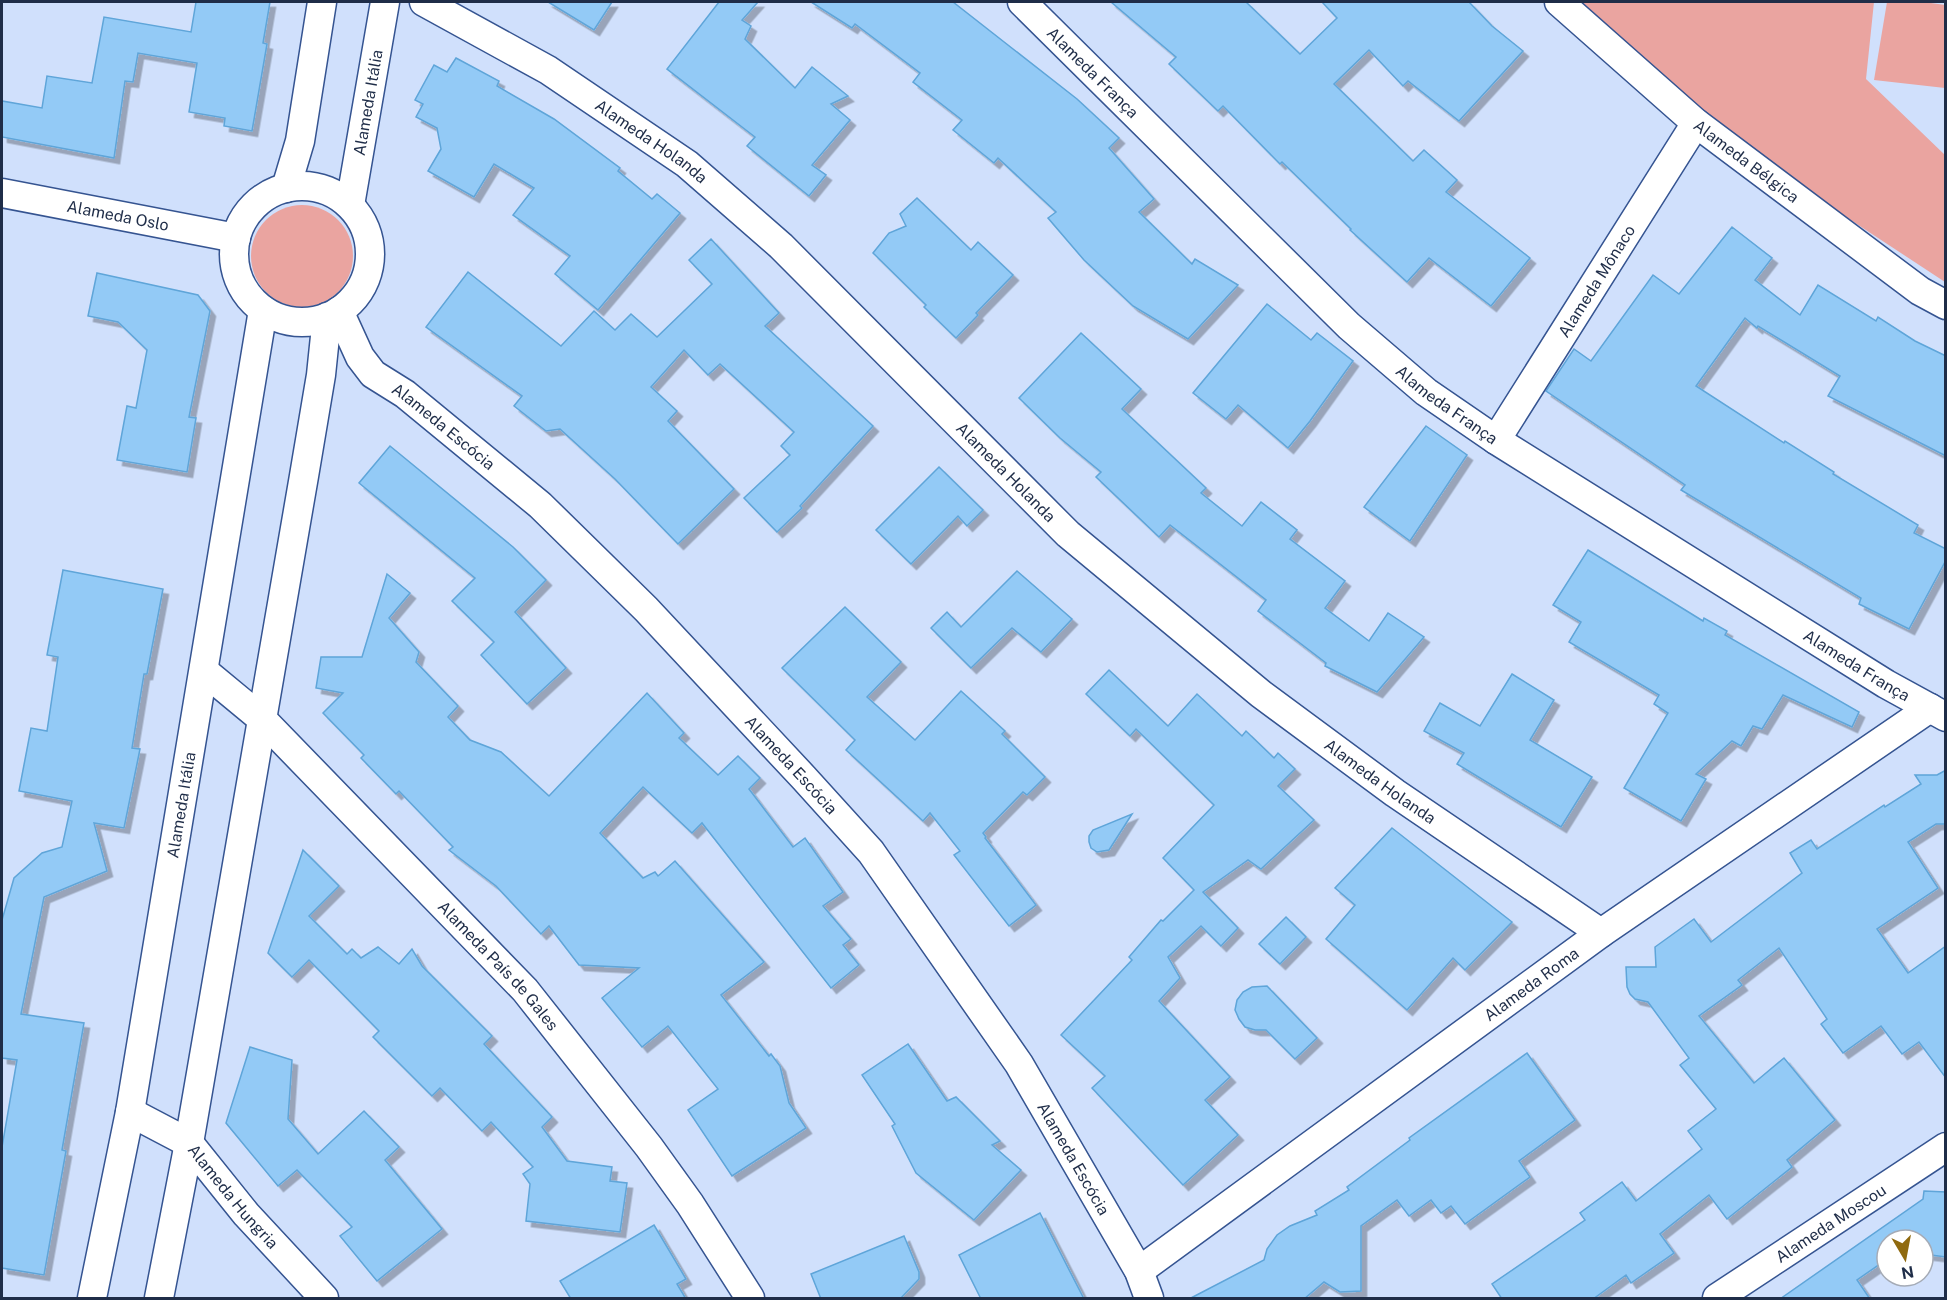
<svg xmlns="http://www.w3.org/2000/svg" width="1947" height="1300" viewBox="0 0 1947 1300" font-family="'Public Sans',sans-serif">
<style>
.green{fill:#eaa4a0}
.building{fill:#93caf6;stroke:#5ea5d9;stroke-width:1.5;filter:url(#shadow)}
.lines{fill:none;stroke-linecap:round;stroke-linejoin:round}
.minor-casing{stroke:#355491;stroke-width:31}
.minor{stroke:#fff;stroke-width:28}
.labels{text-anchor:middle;stroke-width:5;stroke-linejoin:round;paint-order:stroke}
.street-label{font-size:16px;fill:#1f2d48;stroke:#fff}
</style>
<defs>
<filter id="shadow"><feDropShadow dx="5.5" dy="5.5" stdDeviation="0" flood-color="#0004"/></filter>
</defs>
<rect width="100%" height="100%" fill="#d0e0fc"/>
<!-- green -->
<g class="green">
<polygon points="1570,2 1874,2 1866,79 1945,155 1945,282 1767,165"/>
<polygon points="1887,2 1924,2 1945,5 1945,88 1874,80"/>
<circle cx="302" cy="256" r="51"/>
</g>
<!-- building -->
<g class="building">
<polygon points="196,2 270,2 263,43 267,44 252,131 224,126 225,118 189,112 197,63 138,53 133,82 125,81 114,158 2,137 2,101 42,108 47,76 92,83 104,17 191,32"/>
<polygon points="548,2 612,2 594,30"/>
<polygon points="719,2 758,2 742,20 751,26 745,39 795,88 812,67 848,96 831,104 850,120 812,165 826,175 809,196 747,146 755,137 667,69"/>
<polygon points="811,2 953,2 1077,99 1119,138 1109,148 1154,199 1139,212 1192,264 1195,259 1238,285 1188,339 1133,306 1084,260 1048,218 1056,212 998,158 994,163 953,130 962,120 913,82 920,73 855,24 852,28"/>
<polygon points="1111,2 1246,2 1300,54 1337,18 1322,2 1469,2 1492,26 1523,51 1459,121 1408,81 1403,86 1369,50 1334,84 1413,161 1424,150 1457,180 1446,192 1530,258 1491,306 1429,258 1407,282 1350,230 1351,229 1282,162 1280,164 1223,106 1218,111 1169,64 1176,57"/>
<polygon points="456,58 499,81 497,86 554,119 620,168 618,171 652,199 657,194 680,213 598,310 555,274 570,256 513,215 534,188 494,164 474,197 428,171 441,149 437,128 416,117 423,104 415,100 434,65 447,72"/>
<polygon points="917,198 971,250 978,242 1013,275 976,313 978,315 956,338 924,307 926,305 873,253 889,233 906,226 900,214"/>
<polygon points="1732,227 1772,258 1755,280 1800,315 1818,285 1876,321 1878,317 1915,341 1946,356 1946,456 1828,396 1840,376 1758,326 1757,328 1745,318 1696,386 1784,443 1785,441 1834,472 1833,474 1918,525 1914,533 1946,549 1946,560 1909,629 1859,604 1861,598 1681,490 1685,485 1546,391 1574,349 1591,361 1653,275 1679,294"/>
<polygon points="711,239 779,313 765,326 873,426 800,506 802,508 777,532 744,498 790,455 781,446 794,432 720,364 708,375 684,350 651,387 677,411 668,421 734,489 678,544 615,479 560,429 546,431 514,406 522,396 426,327 468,272 561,346 594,311 615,330 631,314 657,337 712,284 689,260"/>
<polygon points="97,273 198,295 210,311 189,417 196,418 187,472 117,460 127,406 136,408 147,350 118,322 88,316"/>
<polygon points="1267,304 1311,340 1317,333 1353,361 1310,421 1288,448 1238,405 1226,419 1193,393"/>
<polygon points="1081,333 1141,389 1122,409 1206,488 1201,493 1242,526 1261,502 1297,530 1290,539 1345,581 1325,608 1369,641 1388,613 1424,637 1377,692 1325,666 1326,663 1258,611 1266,600 1170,525 1159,537 1096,477 1101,472 1060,438 1019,398"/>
<polygon points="1426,426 1467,455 1410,541 1364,507"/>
<polygon points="390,446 513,547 546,580 515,612 566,668 527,704 481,655 494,642 452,601 475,578 359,483"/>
<polygon points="939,467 983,510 967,526 958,516 911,564 876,530"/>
<polygon points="1588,550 1703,621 1704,618 1727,631 1725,635 1859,712 1852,727 1783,695 1762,729 1753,726 1741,746 1732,741 1696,774 1706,779 1681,821 1624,788 1668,713 1654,704 1659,695 1569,642 1581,622 1553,605"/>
<polygon points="63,570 163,589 147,674 144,674 132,748 140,749 124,828 94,823 107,871 44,897 21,1014 84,1023 62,1150 66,1151 44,1275 2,1268 2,1147 17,1060 2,1058 2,920 14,878 42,853 62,847 72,801 19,791 31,728 47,731 58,657 47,655"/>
<polygon points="1017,571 1072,619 1041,652 1012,628 971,668 931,628 947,612 961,627"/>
<polygon points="387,574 410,593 389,618 419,652 416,662 458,706 448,717 470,740 501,752 549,796 647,693 684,733 679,738 718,775 738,756 760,778 749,789 793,847 805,838 843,892 823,906 851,939 843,945 859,965 831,988 702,823 692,833 643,787 600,833 643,878 655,872 658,876 675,861 764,962 721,995 769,1056 771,1054 780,1066 789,1103 806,1128 732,1176 688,1110 718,1089 668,1026 642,1047 602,998 639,968 579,965 549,926 541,934 496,886 449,850 453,847 399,791 396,794 361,758 364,755 323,713 343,693 316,688 321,657 362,657"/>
<polygon points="845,607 901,662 867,697 915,740 961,691 1005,731 1002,734 1045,777 1027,795 1023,792 983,833 986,837 985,838 1036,905 1009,926 954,855 960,851 930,813 923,821 846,750 855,740 782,668"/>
<polygon points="1109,670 1168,726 1197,694 1242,736 1246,731 1274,758 1278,753 1295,769 1278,786 1314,820 1261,869 1248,860 1203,892 1238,928 1221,946 1201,926 1168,957 1180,978 1159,1001 1230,1077 1205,1100 1238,1135 1183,1185 1092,1088 1105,1076 1061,1035 1132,960 1129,957 1161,920 1163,921 1194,890 1163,858 1214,805 1136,729 1130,736 1086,694"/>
<polygon points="1512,674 1554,700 1530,740 1592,777 1561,827 1457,764 1464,753 1424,731 1440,703 1480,726"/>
<polygon points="1946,770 1946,824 1936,824 1908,842 1938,888 1877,929 1908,973 1946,946 1946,1078 1919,1042 1902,1054 1881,1026 1843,1053 1821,1024 1827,1019 1779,948 1738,980 1742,985 1699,1016 1754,1083 1784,1058 1835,1120 1787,1160 1792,1167 1727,1219 1709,1195 1660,1234 1674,1253 1631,1283 1626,1275 1593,1299 1502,1299 1492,1284 1585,1220 1580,1213 1622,1182 1636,1201 1702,1149 1688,1131 1716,1109 1680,1065 1689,1058 1648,1002 1635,999 1630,994 1627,987 1626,967 1656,967 1655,947 1694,919 1711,942 1802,873 1790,853 1811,840 1817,849 1884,805 1885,807 1921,784 1915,775 1937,775"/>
<polygon points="1132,814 1109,850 1097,852 1091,848 1089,842 1089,836 1093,830"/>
<polygon points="1392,828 1512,922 1465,970 1453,958 1407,1010 1326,939 1355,905 1335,888"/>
<polygon points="303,850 339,886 309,916 347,954 352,949 361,958 378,947 399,964 412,949 422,966 492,1036 484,1044 552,1117 542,1127 567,1161 612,1167 610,1181 627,1183 620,1232 526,1221 530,1184 523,1174 533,1167 491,1122 482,1131 440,1088 432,1096 373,1037 379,1031 309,960 292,977 268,953"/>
<polygon points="1286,917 1306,937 1280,964 1259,944"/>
<polygon points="1267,986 1317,1038 1295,1059 1266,1030 1255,1030 1245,1027 1239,1019 1235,1010 1237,1000 1243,992 1252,987"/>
<polygon points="908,1044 947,1101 956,1097 1000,1141 992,1145 1021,1170 974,1220 916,1173 892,1126 895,1124 862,1075"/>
<polygon points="250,1047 292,1060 288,1119 318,1154 364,1111 399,1147 385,1160 442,1229 377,1281 340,1236 352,1227 297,1170 278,1186 226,1123"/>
<polygon points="1527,1053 1575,1120 1519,1161 1530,1177 1465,1224 1451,1206 1441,1213 1431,1200 1409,1216 1397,1200 1361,1226 1361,1291 1340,1292 1324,1282 1304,1299 1189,1299 1264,1260 1267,1249 1277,1235 1290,1226 1317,1215 1315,1211 1349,1190 1347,1187 1410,1140 1409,1138"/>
<polygon points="1924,1191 1946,1192 1946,1257 1923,1254 1923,1240 1887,1240 1887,1259 1857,1280 1870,1299 1780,1299 1923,1199"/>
<polygon points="1040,1213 1084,1299 981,1299 959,1255"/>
<polygon points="654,1225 686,1279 677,1284 686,1299 571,1299 560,1281"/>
<polygon points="904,1236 919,1272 919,1279 900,1299 821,1299 811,1274"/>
</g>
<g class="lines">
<defs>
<g id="minor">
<path id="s1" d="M424 2 548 70 687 164 781 246 1068 534 1261 694 1395 793 1601 933"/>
<path id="s2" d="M1022 2 1349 326 1426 392 1496 440 1886 684 1946 717"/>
<path id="s3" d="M1559 2 1696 123 1920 291 1946 305"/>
<circle cx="302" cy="254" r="68"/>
<polyline points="286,188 300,141 322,2"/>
<path id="s4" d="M2 193 236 238"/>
<path id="s5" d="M350 205 385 2"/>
<path id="s6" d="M339 311 360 357 373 374 405 394 540 505 646 609 804 778 871 852 1019 1064 1139 1271 1149 1298"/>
<path id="s7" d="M1496 440 1696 123"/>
<path id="s8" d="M204 671 262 719 525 990 649 1147 690 1204 750 1298"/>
<path id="s9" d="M130 1112 189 1143 246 1214 324 1298"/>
<path id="s10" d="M1139 1271 1601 933 1930 708"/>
<path id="s11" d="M92 1298 130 1112 263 310"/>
<polyline points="159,1298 189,1143 304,476 321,375 327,317"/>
<path id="s12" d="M1717 1298 1946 1147"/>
</g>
</defs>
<!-- minor casing -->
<use href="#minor" class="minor-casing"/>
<!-- minor -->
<use href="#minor" class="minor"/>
</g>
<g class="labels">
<!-- street labels -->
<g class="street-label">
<text dy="6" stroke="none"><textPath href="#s2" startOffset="100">Alameda França</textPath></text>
<text dy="6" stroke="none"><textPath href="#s5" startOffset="104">Alameda Itália</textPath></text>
<text dy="6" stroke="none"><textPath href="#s1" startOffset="267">Alameda Holanda</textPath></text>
<text dy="6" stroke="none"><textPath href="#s3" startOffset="246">Alameda Bélgica</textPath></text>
<text dy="6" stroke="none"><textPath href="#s4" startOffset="118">Alameda Oslo</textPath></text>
<text dy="6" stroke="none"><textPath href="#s7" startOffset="188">Alameda Mônaco</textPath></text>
<text dy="6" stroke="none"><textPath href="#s2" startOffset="586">Alameda França</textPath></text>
<text dy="6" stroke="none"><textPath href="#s6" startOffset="160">Alameda Escócia</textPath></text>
<text dy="6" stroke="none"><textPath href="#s1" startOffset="753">Alameda Holanda</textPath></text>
<text dy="6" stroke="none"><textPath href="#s2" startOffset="1072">Alameda França</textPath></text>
<text dy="6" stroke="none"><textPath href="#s6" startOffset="646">Alameda Escócia</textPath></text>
<text dy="6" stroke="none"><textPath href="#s1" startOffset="1239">Alameda Holanda</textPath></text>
<text dy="6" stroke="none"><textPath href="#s11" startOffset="501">Alameda Itália</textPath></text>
<text dy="6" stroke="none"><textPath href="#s8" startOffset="417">Alameda País de Gales</textPath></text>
<text dy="6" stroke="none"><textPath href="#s10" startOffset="486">Alameda Roma</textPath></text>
<text dy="6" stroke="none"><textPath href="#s6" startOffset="1132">Alameda Escócia</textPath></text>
<text dy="6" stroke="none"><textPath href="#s9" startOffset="136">Alameda Hungria</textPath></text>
<text dy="6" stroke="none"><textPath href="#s12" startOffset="136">Alameda Moscou</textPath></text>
</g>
</g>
<!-- border -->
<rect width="1947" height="1300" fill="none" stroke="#1f2d48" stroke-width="6"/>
<!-- north arrow -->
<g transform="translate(1905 1258) rotate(170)"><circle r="28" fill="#ffffff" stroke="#a5abb6" stroke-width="1.5"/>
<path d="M0-4.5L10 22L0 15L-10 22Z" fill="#906a0f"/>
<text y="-9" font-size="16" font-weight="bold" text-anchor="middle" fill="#1f2d48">N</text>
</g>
</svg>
